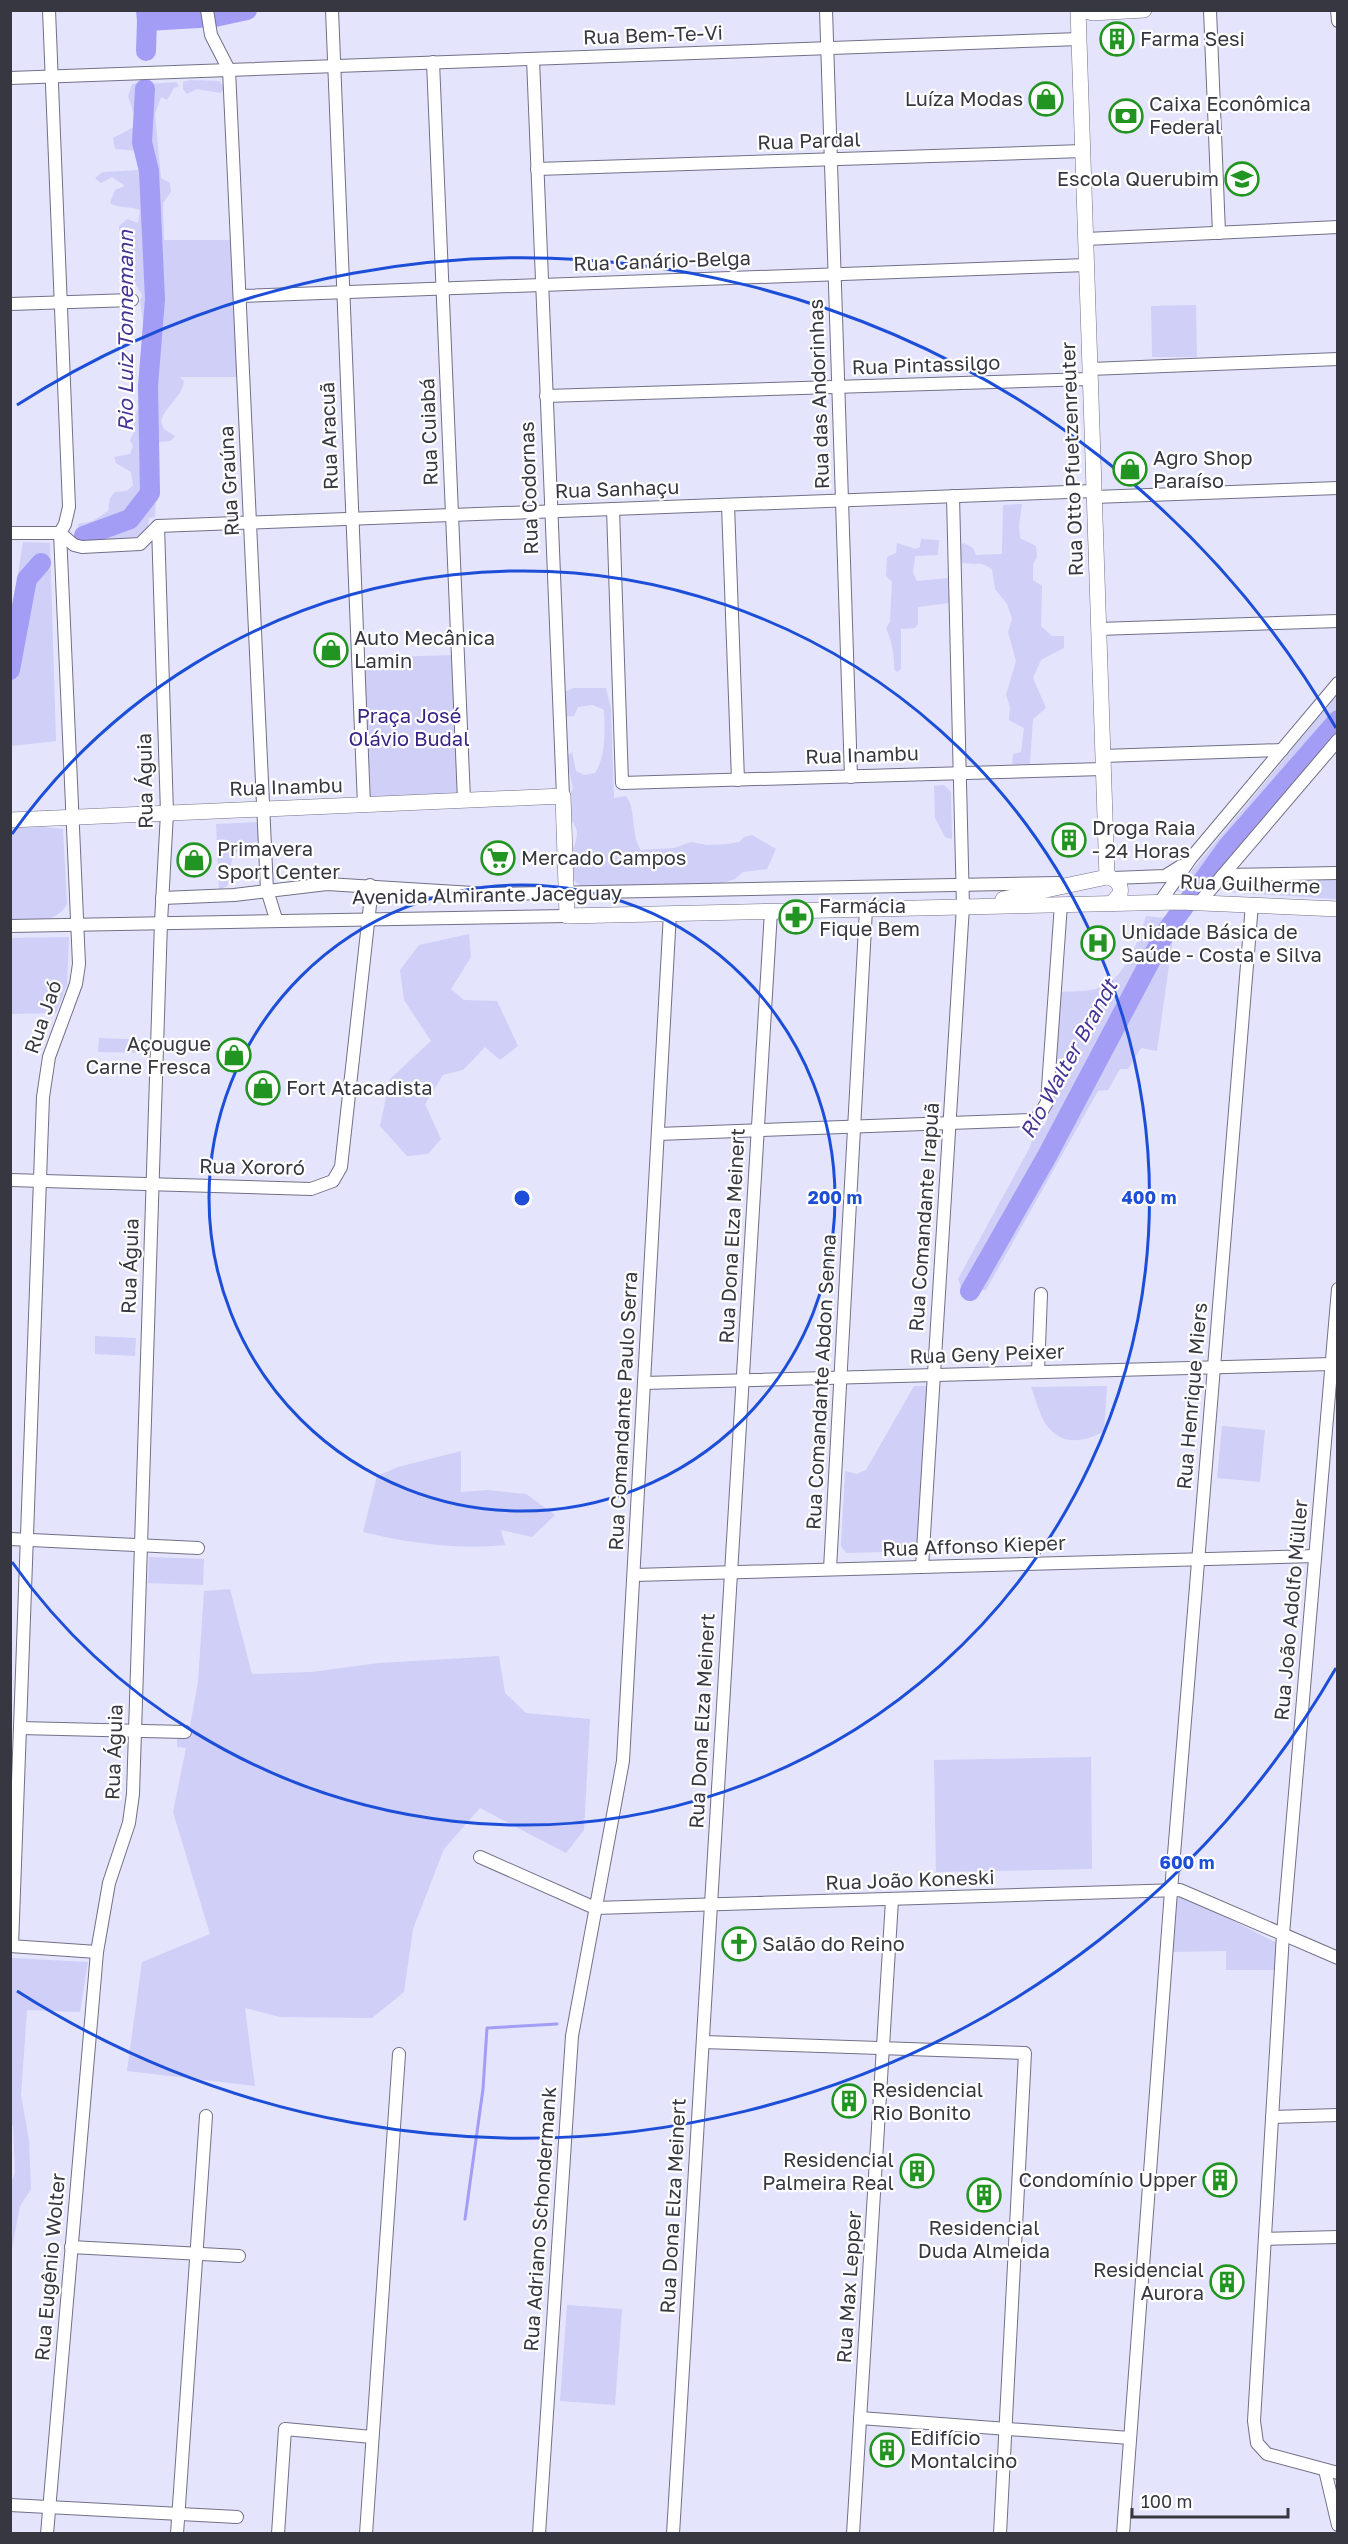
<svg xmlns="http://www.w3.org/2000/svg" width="1348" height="2544" viewBox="0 0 1348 2544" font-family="'Golos Text',sans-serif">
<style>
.green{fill:#cfcff7;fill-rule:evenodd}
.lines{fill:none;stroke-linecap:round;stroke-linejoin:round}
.stream{stroke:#a39df5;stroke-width:3}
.river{stroke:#a39df5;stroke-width:20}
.minor-casing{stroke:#717086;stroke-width:14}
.major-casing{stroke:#717086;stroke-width:16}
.minor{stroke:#fff;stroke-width:12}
.major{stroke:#fff;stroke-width:15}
.ring{fill:none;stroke:#1d4ed8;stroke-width:3}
.labels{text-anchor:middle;stroke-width:4.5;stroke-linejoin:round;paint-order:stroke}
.street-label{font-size:20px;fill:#373741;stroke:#fff}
.poi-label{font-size:20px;fill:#373741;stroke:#fff;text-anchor:start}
.park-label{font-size:20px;fill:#3a2487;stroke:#fff}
.water-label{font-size:21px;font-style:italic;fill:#473497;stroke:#fff}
.centre{fill:#1d4ed8;stroke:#fff;stroke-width:3}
.ring-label{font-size:18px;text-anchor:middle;font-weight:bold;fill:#1d4ed8;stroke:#fff;stroke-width:4.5;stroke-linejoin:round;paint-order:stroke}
</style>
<rect width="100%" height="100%" fill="#e4e4fd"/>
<!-- green -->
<g class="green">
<polygon points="190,80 219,81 225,88 221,93 197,89 187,94 183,89 183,82"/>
<path d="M176 82 179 86 174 88 167 100 161 97 155 114 161 178 170 183 171 192 163 203 164 240H231L239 377H180L184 381C182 398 165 405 161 422L164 429 175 436 171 441 158 442 159 483 156 496 155 517 149 518 148 528 135 538 83 543 80 540 94 536 107 528 124 527 137 517 155 488 149 468 148 490 133 512 78 535V524L93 521 108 511 110 498 115 492 127 491 133 485 131 472 116 463 114 457 130 454 133 446 130 440 134 432V416L140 406 141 356 147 349 140 301 142 295 127 270 132 264 133 252C125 244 119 238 119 226L127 219 138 223 140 210C130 206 119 209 110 203L115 190 125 186 112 177 101 183 95 178 103 172 139 170 138 151 115 149 113 138 134 127 135 117 128 96 132 84 141 83 143 124 140 142 143 151 149 84ZM148 166C160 189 161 304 153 330Z"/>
<polygon points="1196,305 1197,357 1152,357 1151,306"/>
<polygon points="1022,504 1019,525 1020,538 1036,546 1037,557 1033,564 1033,580 1042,586 1041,626 1052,636 1064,636 1064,648 1041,660 1033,678 1046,708 1033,719 1030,764 1012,764 1013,754 1021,752 1024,728 1009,720 1010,707 1006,695 1016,661 1008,632 1012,619 1007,604 995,589 992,569 982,564 962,563 957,546 964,543 973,548 976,555 1002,554 1003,505"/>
<path d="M921 539 939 540 938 555 915 556 913 573 917 581 948 578 949 603 918 607V624L915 628 901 629V669L897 672 894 669C895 657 891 638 886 628L890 622 892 582 886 576 887 557 896 553 897 543 916 549 920 547Z"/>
<polygon points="23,542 50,543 56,741 11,746 11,622"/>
<polygon points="453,655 458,796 365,800 360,658"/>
<path d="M574 688H606L611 709 614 798 626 796C637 811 630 834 641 850L674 848 691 842 707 845 728 844 739 842 744 837 752 835 776 849 767 869 743 872 735 879 712 886 582 887C554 868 575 855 577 835 578 825 568 818 564 809L573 788 566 757 572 752 576 771 584 775 595 773C606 756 605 731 604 710L593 705 578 707 574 716 564 717V692Z"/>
<polygon points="1337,695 1337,728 1203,893 1175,891"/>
<polygon points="944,785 951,792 952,839 945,837 935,818 934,786"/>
<path d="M263 822 264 839C232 849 232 853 228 885L219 891 216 824Z"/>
<path d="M43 827 63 829 67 904C56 924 32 922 11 922L10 828Z"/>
<polygon points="1337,877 1337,899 1226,892 1235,878"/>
<path d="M1146 916 1174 919 1176 916 1157 1051 1141 1048 1128 1069H1120L1108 1090 1098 1091 986 1290H962L958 1279 1030 1147 1035 1129 1045 1125 1052 1105 1058 992C1070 991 1085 992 1096 989 1125 981 1138 942 1146 916Z"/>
<polygon points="469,934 471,957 451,989 464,1000 497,1001 518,1046 500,1060 485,1047 463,1070 443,1075 425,1104 441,1139 428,1154 407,1156 380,1126 390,1079 431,1041 404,1000 400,970 419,945"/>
<polygon points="69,937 67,985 56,1013 11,1014 11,938"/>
<polygon points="99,1038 148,1040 148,1053 98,1052"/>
<polygon points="95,1336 136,1338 135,1356 95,1354"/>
<polygon points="914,1386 927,1386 934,1391 921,1551 846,1553 841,1546 845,1471 857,1474 866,1470"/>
<path d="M1107 1386 1104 1431C1086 1442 1063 1446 1048 1427 1040 1418 1036 1399 1031 1387Z"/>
<polygon points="1222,1426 1265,1430 1260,1482 1217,1478"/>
<path d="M461 1451V1492L487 1490 526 1494 555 1515 532 1537 501 1530 505 1545C457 1550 409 1543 363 1532L377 1476 398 1467Z"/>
<polygon points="149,1557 204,1559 203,1585 148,1583"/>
<polygon points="230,1589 252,1674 311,1672 379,1663 499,1656 505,1693 526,1713 590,1719 584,1830 566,1853 480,1808 444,1849 413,1929 404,1992 372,2018 280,2017 245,2008 255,2086 127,2071 142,1962 210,1934 173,1812 186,1748 177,1747 177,1737 188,1737 198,1682 204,1591"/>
<polygon points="1091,1757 1092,1869 936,1872 934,1760"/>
<polygon points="1182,1895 1279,1944 1277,1970 1226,1970 1226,1951 1169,1952 1173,1901"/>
<polygon points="11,1958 88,1962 80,2012 27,2010 21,2095 29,2140 31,2189 20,2206 11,2253 11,2183 15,2173 13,2125 10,2123"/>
<polygon points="567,2305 622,2309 615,2405 560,2401"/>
</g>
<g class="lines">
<!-- stream -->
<polyline class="stream" points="465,2219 483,2089 487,2028 557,2024"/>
<!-- river -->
<g class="river">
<polyline points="146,10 147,21 215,17 247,10"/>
<polyline points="146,51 147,21"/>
<polyline points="84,536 130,519 150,493 148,386 155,299 149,171 142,142 145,89"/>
<polyline points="10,670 27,579 41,563"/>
<polyline points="970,1291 1047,1156 1165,933 1228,846 1338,720"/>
</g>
<defs>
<g id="minor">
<polyline points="207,10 211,35 229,70 267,890 276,919"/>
<polyline points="332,10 364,805"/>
<polyline points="826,10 851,777"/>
<polyline points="1210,10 1219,233"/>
<polyline points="1337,10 1338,21"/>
<polyline points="533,59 563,796"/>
<polyline points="433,62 464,800"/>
<polyline points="10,78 1079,39"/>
<polyline points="537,169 1083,151"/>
<polyline points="1086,239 1338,227"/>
<polyline points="240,296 1087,265"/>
<polyline points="10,304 132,300"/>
<polyline points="1090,369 1338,359"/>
<polyline points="546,396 1090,379"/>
<polyline points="1094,497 1338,488"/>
<polyline points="728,505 738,780"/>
<polyline points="613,509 622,783 1103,769"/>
<polyline points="10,533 60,533 74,545 82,547 140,544 158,526 1094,491"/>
<polyline points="1098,629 1338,621"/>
<polyline points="1103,756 1282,750"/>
<polyline points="1223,875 1338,873"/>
<polyline points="1113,878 1165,876 1181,866"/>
<polyline points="162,898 234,895 327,884 489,894 1059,883"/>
<polyline points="1160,902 1191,858 1338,683"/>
<polyline points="1200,902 1338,740"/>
<polyline points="10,926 567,916"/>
<polyline points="658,1134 1032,1120 1039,1116 1047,1102 1061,904"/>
<polyline points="10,1180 311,1189 333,1181 341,1167 370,905 370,885"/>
<polyline points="1338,1289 1283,1934 1254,2421 1257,2443 1267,2454 1338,2473"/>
<polyline points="1038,1372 1041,1294"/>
<polyline points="644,1383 1331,1364"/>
<polyline points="10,1539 198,1548"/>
<polyline points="922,1567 963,906 953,496"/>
<polyline points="830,1569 866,909"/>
<polyline points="634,1575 1315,1556"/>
<polyline points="20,1728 185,1732"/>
<polyline points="480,1857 595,1908 1180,1890 1338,1958"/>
<polyline points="10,1946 97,1952"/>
<polyline points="12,1946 43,1097 49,1057 76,984 79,964 60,533 65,524 69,507 49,10"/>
<polyline points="703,2042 1025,2053 1000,2534"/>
<polyline points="1272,2117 1338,2115"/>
<polyline points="1265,2239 1338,2237"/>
<polyline points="71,2247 239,2256"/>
<polyline points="860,2418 1130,2438"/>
<polyline points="1325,2470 1338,2525"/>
<polyline points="10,2505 237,2517"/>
<polyline points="47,2534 97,1952 109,1883 129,1823 133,1794 161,922 167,813 158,526"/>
<polyline points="177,2534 206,2116"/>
<polyline points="278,2534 285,2429 372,2437"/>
<polyline points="366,2534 399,2054"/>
<polyline points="539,2534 572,2036 623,1761 670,913"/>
<polyline points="673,2534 771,911"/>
<polyline points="853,2534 892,1900"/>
<polyline points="1123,2534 1171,1891 1252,904"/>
</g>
<g id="major">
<polyline points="1078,10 1107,877"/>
<polyline points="1083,10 1092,13 1144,10"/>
<polyline points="10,820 563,796 567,916 1179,902 1338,909"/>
<path d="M1003 899 1107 877C1116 878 1122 885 1120 894L1112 903"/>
</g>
</defs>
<!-- minor casing -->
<use href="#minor" class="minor-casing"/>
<!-- major casing -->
<use href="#major" class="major-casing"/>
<!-- minor -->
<use href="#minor" class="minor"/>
<!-- major -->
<use href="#major" class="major"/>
</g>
<!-- distance rings -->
<g class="ring">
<circle cx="522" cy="1198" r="313"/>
<path d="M12 834A627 627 0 1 1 12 1562"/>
<path d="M1336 1668A940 940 0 0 1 17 1991M17 405A940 940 0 0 1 1336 728"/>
</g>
<!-- icons -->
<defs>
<symbol id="building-ring" viewBox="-11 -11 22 22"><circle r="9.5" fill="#fff" stroke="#219421" stroke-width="1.5"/><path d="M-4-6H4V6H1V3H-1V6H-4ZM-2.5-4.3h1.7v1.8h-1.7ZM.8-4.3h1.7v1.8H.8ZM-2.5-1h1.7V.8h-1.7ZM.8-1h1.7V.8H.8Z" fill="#219421"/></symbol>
<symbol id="shop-ring" viewBox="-11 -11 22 22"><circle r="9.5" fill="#fff" stroke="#219421" stroke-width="1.5"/><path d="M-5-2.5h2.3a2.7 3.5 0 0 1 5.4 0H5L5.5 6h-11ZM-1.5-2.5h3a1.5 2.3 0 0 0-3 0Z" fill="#219421"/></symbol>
<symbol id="bank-ring" viewBox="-11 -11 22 22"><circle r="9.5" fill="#fff" stroke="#219421" stroke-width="1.5"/><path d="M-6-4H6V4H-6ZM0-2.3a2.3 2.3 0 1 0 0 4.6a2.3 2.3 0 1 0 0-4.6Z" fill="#219421"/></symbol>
<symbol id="school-ring" viewBox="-11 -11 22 22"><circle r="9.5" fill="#fff" stroke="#219421" stroke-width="1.5"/><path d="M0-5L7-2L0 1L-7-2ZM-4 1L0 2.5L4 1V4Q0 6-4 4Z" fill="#219421"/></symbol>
<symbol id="supermarket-ring" viewBox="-11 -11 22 22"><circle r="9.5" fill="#fff" stroke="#219421" stroke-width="1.5"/><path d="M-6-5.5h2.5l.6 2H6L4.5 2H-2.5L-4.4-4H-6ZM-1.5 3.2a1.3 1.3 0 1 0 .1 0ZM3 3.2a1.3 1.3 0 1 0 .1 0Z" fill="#219421"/></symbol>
<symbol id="pharmacy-ring" viewBox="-11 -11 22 22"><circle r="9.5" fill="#fff" stroke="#219421" stroke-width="1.5"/><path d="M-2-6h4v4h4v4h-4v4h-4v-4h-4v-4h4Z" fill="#219421"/></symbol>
<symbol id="hospital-ring" viewBox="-11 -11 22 22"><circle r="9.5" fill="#fff" stroke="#219421" stroke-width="1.5"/><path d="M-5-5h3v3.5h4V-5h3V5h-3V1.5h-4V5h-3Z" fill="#219421"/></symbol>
<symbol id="church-ring" viewBox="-11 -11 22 22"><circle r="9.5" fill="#fff" stroke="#219421" stroke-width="1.5"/><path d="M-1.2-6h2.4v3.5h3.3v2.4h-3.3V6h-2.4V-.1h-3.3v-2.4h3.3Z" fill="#219421"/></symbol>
</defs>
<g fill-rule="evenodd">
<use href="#building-ring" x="1098" y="20" width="38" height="38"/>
<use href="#shop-ring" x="1027" y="80" width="38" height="38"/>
<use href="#bank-ring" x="1107" y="97" width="38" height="38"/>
<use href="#school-ring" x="1223" y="160" width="38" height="38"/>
<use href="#shop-ring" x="1111" y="450" width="38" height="38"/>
<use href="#shop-ring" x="312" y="631" width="38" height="38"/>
<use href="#building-ring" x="1050" y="821" width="38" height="38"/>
<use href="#supermarket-ring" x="479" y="839" width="38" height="38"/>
<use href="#shop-ring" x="175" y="841" width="38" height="38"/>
<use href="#pharmacy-ring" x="777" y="898" width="38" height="38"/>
<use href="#hospital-ring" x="1079" y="924" width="38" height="38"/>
<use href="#shop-ring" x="215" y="1036" width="38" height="38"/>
<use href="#shop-ring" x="244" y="1069" width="38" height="38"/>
<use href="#church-ring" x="720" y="1925" width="38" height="38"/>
<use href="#building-ring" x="830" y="2082" width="38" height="38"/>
<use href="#building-ring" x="898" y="2152" width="38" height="38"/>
<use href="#building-ring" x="1201" y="2161" width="38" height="38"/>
<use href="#building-ring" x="965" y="2176" width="38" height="38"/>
<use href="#building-ring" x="1208" y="2263" width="38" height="38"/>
<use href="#building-ring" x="868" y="2431" width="38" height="38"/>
</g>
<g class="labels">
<!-- street labels -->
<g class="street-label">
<text transform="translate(653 35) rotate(-2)" y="7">Rua Bem-Te-Vi</text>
<text transform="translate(809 141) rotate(-2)" y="7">Rua Pardal</text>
<text transform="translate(662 261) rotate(-2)" y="7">Rua Canário-Belga</text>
<text transform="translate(926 365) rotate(-2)" y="7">Rua Pintassilgo</text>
<text transform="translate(819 394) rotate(-92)" y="7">Rua das Andorinhas</text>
<text transform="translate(429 432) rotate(-92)" y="7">Rua Cuiabá</text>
<text transform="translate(329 436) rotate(-92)" y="7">Rua Aracuã</text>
<text transform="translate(1072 459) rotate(-92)" y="7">Rua Otto Pfuetzenreuter</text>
<text transform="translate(229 481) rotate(-93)" y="7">Rua Graúna</text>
<text transform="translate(529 488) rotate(-92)" y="7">Rua Codornas</text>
<text transform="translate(617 489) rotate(-2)" y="7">Rua Sanhaçu</text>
<text transform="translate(862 755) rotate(-2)" y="7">Rua Inambu</text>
<text transform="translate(145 781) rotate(-91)" y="7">Rua Águia</text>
<text transform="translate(286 787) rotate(-2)" y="7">Rua Inambu</text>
<text transform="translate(1250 884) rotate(2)" y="7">Rua Guilherme</text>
<text transform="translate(487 895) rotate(-1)" y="7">Avenida Almirante Jaceguay</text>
<text transform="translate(43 1017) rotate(-71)" y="7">Rua Jaó</text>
<text transform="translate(252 1167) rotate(1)" y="7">Rua Xororó</text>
<text transform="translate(924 1217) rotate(-86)" y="7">Rua Comandante Irapuã</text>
<text transform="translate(732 1236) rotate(-87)" y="7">Rua Dona Elza Meinert</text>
<text transform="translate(130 1266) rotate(-88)" y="7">Rua Águia</text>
<text transform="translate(987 1354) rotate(-2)" y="7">Rua Geny Peixer</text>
<text transform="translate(821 1382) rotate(-87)" y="7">Rua Comandante Abdon Senna</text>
<text transform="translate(1192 1396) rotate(-85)" y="7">Rua Henrique Miers</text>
<text transform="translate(623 1411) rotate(-87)" y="7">Rua Comandante Paulo Serra</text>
<text transform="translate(974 1546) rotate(-2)" y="7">Rua Affonso Kieper</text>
<text transform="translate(1291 1610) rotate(-85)" y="7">Rua João Adolfo Müller</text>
<text transform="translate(702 1721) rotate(-87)" y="7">Rua Dona Elza Meinert</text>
<text transform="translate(114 1752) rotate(-88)" y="7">Rua Águia</text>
<text transform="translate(910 1880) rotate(-2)" y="7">Rua João Koneski</text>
<text transform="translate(673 2206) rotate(-87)" y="7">Rua Dona Elza Meinert</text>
<text transform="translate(540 2219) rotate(-86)" y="7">Rua Adriano Schondermank</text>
<text transform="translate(50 2267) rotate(-85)" y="7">Rua Eugênio Wolter</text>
<text transform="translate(849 2287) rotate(-86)" y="7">Rua Max Lepper</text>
</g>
<!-- poi labels -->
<g class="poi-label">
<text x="1140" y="46">Farma Sesi</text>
<text x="1023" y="106" text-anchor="end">Luíza Modas</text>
<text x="1149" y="111">Caixa Econômica<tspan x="1149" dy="23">Federal</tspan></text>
<text x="1219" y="186" text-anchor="end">Escola Querubim</text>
<text x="1153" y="465">Agro Shop<tspan x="1153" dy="23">Paraíso</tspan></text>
<text x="354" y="645">Auto Mecânica<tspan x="354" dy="23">Lamin</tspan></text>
<text x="1092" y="835">Droga Raia<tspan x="1092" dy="23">- 24 Horas</tspan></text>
<text x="217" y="856">Primavera<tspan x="217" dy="23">Sport Center</tspan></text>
<text x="521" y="865">Mercado Campos</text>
<text x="819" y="913">Farmácia<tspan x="819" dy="23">Fique Bem</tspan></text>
<text x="1121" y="939">Unidade Básica de<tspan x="1121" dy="23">Saúde - Costa e Silva</tspan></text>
<text x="211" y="1051" text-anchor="end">Açougue<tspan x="211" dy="23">Carne Fresca</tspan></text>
<text x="286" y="1095">Fort Atacadista</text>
<text x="762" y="1951">Salão do Reino</text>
<text x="872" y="2097">Residencial<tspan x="872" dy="23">Rio Bonito</tspan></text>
<text x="894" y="2167" text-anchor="end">Residencial<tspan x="894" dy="23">Palmeira Real</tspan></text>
<text x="1197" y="2187" text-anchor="end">Condomínio Upper</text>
<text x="984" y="2235" text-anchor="middle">Residencial<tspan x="984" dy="23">Duda Almeida</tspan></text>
<text x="1204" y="2277" text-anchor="end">Residencial<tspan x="1204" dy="23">Aurora</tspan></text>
<text x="910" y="2445">Edifício<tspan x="910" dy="23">Montalcino</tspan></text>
</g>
<!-- park labels -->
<g class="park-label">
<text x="409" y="723">Praça José<tspan x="409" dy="23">Olávio Budal</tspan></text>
</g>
<!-- water labels -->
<g class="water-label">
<text transform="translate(126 331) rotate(-90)" y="7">Rio Luiz Tonnemann</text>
<text transform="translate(1069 1059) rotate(-61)" y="7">Rio Walter Brandt</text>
</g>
</g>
<circle cx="522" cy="1198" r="9" class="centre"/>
<g class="ring-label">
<text x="835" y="1204">200 m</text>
<text x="1149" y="1204">400 m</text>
<text x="1187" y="1869">600 m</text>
</g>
<!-- border -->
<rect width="1348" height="2544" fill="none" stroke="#373741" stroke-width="24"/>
<!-- scale -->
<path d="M1132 2508v9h156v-9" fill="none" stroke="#373741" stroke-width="3"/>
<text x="1141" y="2508" font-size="18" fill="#373741" stroke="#ffffff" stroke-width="4.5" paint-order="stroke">100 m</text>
</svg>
